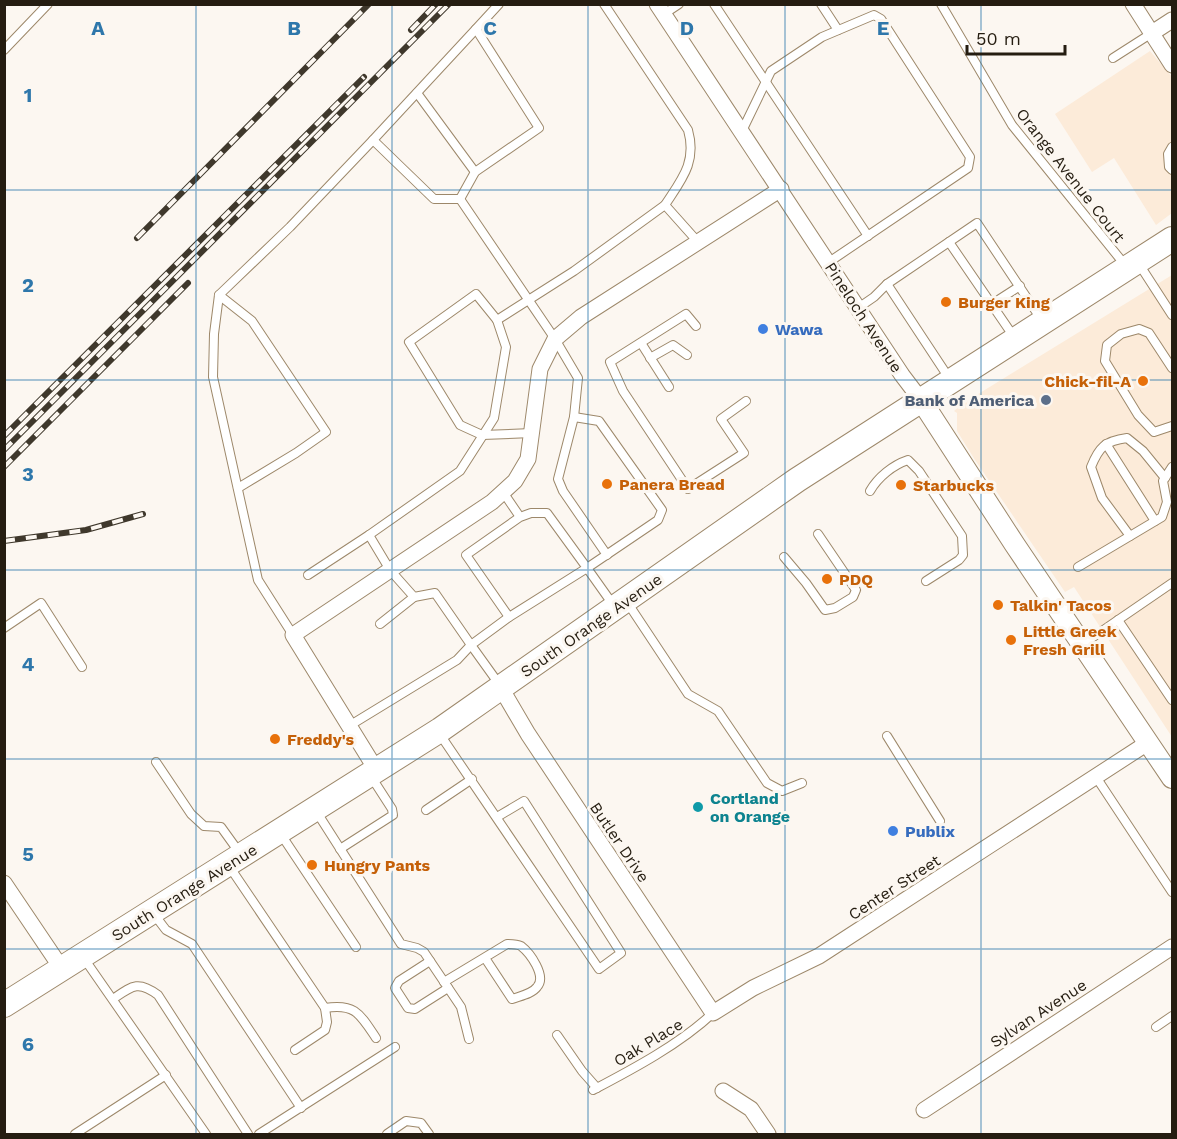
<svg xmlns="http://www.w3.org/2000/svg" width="1177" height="1139" viewBox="0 0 1177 1139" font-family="'Work Sans',sans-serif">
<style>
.commercial{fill:#fcebd9}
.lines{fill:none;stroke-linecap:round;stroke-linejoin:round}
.service-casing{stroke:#9d886a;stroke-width:10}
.minor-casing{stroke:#9d886a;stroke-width:17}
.tertiary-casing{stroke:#9d886a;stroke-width:22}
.primary-casing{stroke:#9d886a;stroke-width:26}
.service{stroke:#fff;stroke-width:8}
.minor{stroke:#fff;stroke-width:15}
.tertiary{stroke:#fff;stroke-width:20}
.primary{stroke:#fff;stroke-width:24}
.rail-casing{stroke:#3f382c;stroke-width:6}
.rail{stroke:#fcf7f1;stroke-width:4;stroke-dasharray:11;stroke-linecap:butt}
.grid{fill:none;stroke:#2e77ab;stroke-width:1.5;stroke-opacity:0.55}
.food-dot{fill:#e8710a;stroke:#fcf7f1;stroke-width:2}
.shop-dot{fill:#3f7fe0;stroke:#fcf7f1;stroke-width:2}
.service-dot{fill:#5c6f8a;stroke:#fcf7f1;stroke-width:2}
.culture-dot{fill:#0f9aa8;stroke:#fcf7f1;stroke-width:2}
.labels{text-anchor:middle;stroke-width:6;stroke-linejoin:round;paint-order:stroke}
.street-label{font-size:16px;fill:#251d11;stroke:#fcf7f1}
.food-label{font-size:16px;font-weight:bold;fill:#c56008;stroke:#fcf7f1;text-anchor:start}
.shop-label{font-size:16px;font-weight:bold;fill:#366cbe;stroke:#fcf7f1;text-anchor:start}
.service-label{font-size:16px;font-weight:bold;fill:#4e5e75;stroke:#fcf7f1;text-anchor:end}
.culture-label{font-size:16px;font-weight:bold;fill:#0d838f;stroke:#fcf7f1;text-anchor:start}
.grid-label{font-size:20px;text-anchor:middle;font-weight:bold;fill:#2e77ab;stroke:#fcf7f1;stroke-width:6;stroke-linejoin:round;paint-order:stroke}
</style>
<rect width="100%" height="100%" fill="#fcf7f1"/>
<!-- commercial -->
<g class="commercial">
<polygon points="1150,51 1172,77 1172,213 1156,225 1114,158 1092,172 1055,114"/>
<polygon points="1172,275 1172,737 1074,587 1065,592 975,460 957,431 957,413 954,411 962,404"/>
</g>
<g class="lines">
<defs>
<g id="service">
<path d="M604 4 688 130C697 162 682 179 665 205L698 242"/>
<polyline points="714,4 868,236"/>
<polyline points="821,4 838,30"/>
<polyline points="941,4 1012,125 1125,265"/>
<polyline points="664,14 679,4"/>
<polyline points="4,50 48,4"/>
<polyline points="1113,58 1152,33"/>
<polyline points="417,93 475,172"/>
<polyline points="742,131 771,71 822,37 874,15 881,19 970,157 968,168 829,262"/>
<polyline points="373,140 476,29"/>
<polyline points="1172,147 1168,154 1169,167 1172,170"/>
<polyline points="460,199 555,339 578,378 574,417 558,479 563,491 607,555"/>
<polyline points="460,199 475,172 539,128 476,29 499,4"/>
<polyline points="949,242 1014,337"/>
<polyline points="1139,264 1172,315"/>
<polyline points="887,284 949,378"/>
<polyline points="219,295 214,334 213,377 258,580 293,635"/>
<polyline points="992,304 1020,286"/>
<polyline points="858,308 874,297 887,284 977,223 1041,319"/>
<polyline points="696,326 686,314 610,362 623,391 688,489 744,453 721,419 746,401"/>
<polyline points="641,343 669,387"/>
<polyline points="650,358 673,345 687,355"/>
<polyline points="1172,368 1149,333 1139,329 1121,334 1107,345 1105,361 1138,415 1154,432 1172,426"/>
<polyline points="574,417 599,421 662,510 658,520 587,568 614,606"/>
<polyline points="532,433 482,435 460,425 409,342 476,294 497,320 574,271 665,205"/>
<polyline points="1106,444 1155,521"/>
<polyline points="238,488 296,453 326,432 252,321 219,295 290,227 373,140 434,199 460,199"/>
<path d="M870 491C878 477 893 465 908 460L919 471 962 536 963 555 959 560 926 581"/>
<polyline points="503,492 520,517 531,513 547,513 587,568 509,617 466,555 520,517"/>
<path d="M1130 536 1102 498 1091 467C1099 447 1105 441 1127 438L1143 451 1165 478"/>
<polyline points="784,557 806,583 825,610 835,608 853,597 856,590 818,534"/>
<polyline points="1078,567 1162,517 1167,502 1163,481 1172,467"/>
<polyline points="308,575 369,535"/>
<polyline points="627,602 688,694 718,711 767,783 782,791 802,783"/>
<polyline points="1118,620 1172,700"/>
<polyline points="380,624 414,597"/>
<polyline points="4,628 41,603 82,667"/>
<polyline points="1083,644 1172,583"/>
<polyline points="499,684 471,645 509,617"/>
<polyline points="349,726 457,660 471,645 435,593 414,597 390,570 369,535 460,471 494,418 506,347 497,320"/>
<polyline points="439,733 599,969 621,953 524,801 497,817"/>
<polyline points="887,736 940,821"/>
<polyline points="156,762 191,814 204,826 221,827 239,852"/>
<polyline points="1096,777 1172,892"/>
<polyline points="426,810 472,779"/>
<polyline points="316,811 401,944 417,948 424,952 461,1007 469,1039"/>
<polyline points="280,833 356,947"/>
<polyline points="340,849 393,815 392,809 372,778"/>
<polyline points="229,866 325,1008 327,1022 325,1030 295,1050"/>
<polyline points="153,913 166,930 192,944 301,1108"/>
<polyline points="83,957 206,1134"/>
<polyline points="430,961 399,981 395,988 408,1008 415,1009 448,988"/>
<path d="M444 982 507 944C512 944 517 944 521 946 530 953 547 976 537 987 532 994 520 996 512 999L485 958"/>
<path d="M113 999C132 986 138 980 158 995L248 1134"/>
<path d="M325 1008C355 1003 360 1014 376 1038"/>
<polyline points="1156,1027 1172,1016"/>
<polyline points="557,1035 582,1071 597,1088"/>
<path d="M593 1090C633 1069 680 1044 713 1013"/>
<polyline points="75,1134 166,1075"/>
<polyline points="259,1134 395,1047"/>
<polyline points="387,1134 406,1121 421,1123 429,1134"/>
</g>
<g id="minor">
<polyline points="657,4 902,375 921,400"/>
<polyline points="1133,4 1172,65"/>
<polyline points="1152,33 1172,20"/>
<polyline points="501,688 528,734 713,1013 753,988 819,956 1149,742"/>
<polyline points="377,771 293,635 492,502 515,481 528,459 540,369 555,339 581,317 781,189"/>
<polyline points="4,883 62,969"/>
<polyline points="723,1091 751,1109 768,1134"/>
<polyline points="924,1110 1172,947"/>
</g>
<polyline id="tertiary" points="921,400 1015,545 1172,778"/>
<polyline id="primary" points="4,1005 440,730 797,480 1172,239"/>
</defs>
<!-- service casing -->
<use href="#service" class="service-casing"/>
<!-- minor casing -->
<use href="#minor" class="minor-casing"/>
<!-- tertiary casing -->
<use href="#tertiary" class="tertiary-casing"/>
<!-- primary casing -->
<use href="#primary" class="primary-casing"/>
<!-- service -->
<use href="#service" class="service"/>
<!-- minor -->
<use href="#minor" class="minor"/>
<!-- tertiary -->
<use href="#tertiary" class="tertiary"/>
<!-- primary -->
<use href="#primary" class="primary"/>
<defs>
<g id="rail">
<polyline points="411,30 436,4"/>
<polyline points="137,238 369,4"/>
<polyline points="4,436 364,77"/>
<polyline points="4,450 449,4"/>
<polyline points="4,467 188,283"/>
<polyline points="4,541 86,530 143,514"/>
</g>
</defs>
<!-- rail casing -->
<use href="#rail" class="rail-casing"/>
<!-- rail -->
<use href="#rail" class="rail"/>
</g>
<!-- grid -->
<path class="grid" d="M196 4V1134M392 4V1134M588 4V1134M785 4V1134M981 4V1134M4 190H1172M4 380H1172M4 570H1172M4 759H1172M4 949H1172"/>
<!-- markers -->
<g class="food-dot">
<circle cx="946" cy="302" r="6"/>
<circle cx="1143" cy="381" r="6"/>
<circle cx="607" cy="484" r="6"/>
<circle cx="901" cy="485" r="6"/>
<circle cx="827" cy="579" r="6"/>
<circle cx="998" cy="605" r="6"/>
<circle cx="1011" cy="640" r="6"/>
<circle cx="275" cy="739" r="6"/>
<circle cx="312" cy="865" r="6"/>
</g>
<g class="shop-dot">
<circle cx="763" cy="329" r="6"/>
<circle cx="893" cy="831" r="6"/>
</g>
<circle class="service-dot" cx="1046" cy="400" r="6"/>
<circle class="culture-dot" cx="698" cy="807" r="6"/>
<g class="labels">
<!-- street labels -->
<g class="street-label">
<text transform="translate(1071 175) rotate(52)" y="6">Orange Avenue Court</text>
<text transform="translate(864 317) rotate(57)" y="6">Pineloch Avenue</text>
<text transform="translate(591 625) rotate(-35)" y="6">South Orange Avenue</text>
<text transform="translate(620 842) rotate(56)" y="6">Butler Drive</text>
<text transform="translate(894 887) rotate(-33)" y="6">Center Street</text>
<text transform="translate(184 892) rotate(-32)" y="6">South Orange Avenue</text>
<text transform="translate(1038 1013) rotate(-33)" y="6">Sylvan Avenue</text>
<text transform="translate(648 1042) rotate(-31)" y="6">Oak Place</text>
</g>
<!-- food labels -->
<g class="food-label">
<text x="958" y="308">Burger King</text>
<text x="1131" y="387" text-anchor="end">Chick-fil-A</text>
<text x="619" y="490">Panera Bread</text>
<text x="913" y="491">Starbucks</text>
<text x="839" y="585">PDQ</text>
<text x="1010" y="611">Talkin' Tacos</text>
<text x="1023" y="637">Little Greek<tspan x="1023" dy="18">Fresh Grill</tspan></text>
<text x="287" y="745">Freddy's</text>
<text x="324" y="871">Hungry Pants</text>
</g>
<!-- shop labels -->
<g class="shop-label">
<text x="775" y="335">Wawa</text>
<text x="905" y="837">Publix</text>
</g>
<!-- service labels -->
<g class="service-label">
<text x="1034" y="406">Bank of America</text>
</g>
<!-- culture labels -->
<g class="culture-label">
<text x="710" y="804">Cortland<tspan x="710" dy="18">on Orange</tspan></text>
</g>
</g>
<g class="grid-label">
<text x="98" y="35">A</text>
<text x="294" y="35">B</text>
<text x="490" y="35">C</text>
<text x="687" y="35">D</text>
<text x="883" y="35">E</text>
<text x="28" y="102">1</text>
<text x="28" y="292">2</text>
<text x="28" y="481">3</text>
<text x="28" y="671">4</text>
<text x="28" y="861">5</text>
<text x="28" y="1051">6</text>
</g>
<!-- border -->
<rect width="1177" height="1139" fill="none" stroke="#251d11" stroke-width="12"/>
<!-- scale -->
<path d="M967 45v9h98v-9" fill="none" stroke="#251d11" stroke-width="3"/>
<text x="976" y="45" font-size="18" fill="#251d11" stroke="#fcf7f1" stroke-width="4.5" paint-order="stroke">50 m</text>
</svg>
